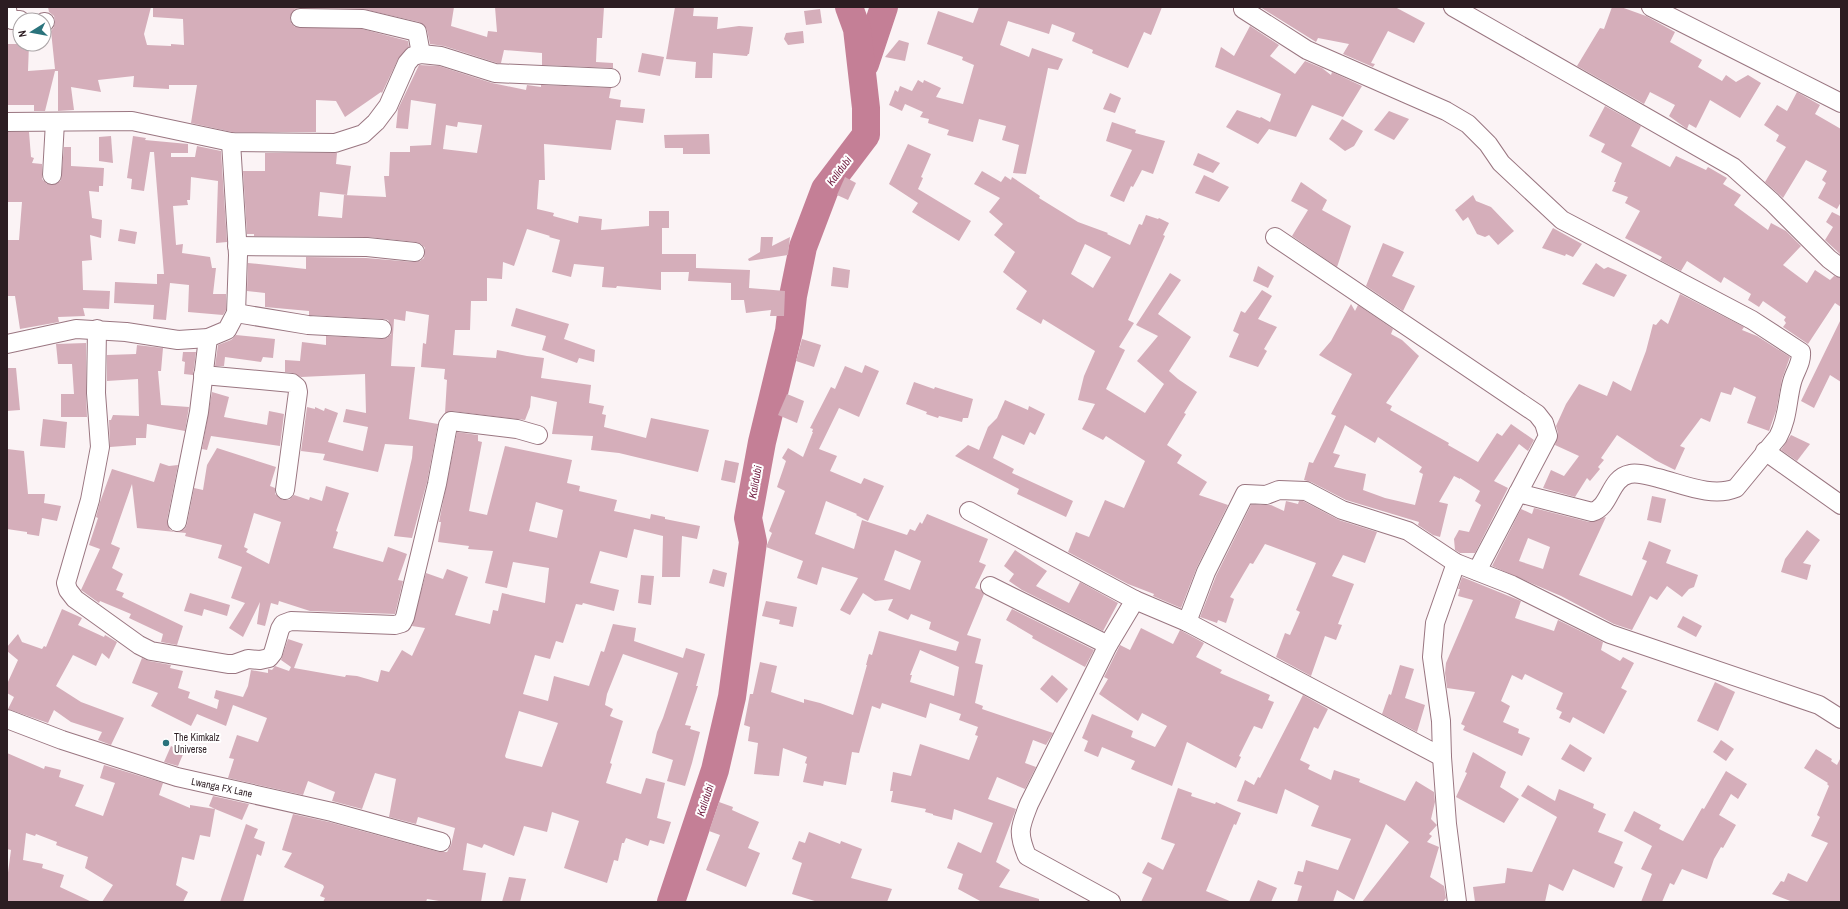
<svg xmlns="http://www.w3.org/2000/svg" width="1848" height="909" viewBox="0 0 1848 909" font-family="'Archivo Narrow',sans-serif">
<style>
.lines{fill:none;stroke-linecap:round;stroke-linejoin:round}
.river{stroke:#c47f96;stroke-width:28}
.building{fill:#d5aeba;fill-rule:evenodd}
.street-casing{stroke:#9a7681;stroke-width:20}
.street{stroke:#fff;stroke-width:18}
.poi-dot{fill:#2a737c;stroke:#fff;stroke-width:1.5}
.labels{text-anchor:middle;stroke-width:4;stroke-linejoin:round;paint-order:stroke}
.poi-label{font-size:10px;fill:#2c1d22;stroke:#fff;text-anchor:start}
.street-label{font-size:10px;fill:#2c1d22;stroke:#fff}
.water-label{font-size:11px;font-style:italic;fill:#721f42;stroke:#fff}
</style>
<rect width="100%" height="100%" fill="#fbf3f5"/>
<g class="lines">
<!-- river -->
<g class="river">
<polyline points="865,64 884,7"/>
<polyline points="671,902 715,770 732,697 753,542 748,518 762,442 789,331 793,296 803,247 825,189 866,135 866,108 857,29 849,7"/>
</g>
</g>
<!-- building -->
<g class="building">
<polygon points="48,7 151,7 144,34 147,45 171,46 171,44 184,45 183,19 153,17 153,7 454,7 451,26 487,37 488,31 497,32 495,7 604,7 602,38 597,38 596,62 613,63 613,68 542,65 542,53 504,50 501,63 497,63 444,46 430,44 427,30 424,25 419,22 363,9 300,8 295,9 290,17 291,23 295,27 362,29 408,41 409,47 398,59 382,93 381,92 345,117 336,101 316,100 316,132 232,132 191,123 197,85 169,85 169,89 133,87 134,76 98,80 101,92 71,87 74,110 58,111 58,71 55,71 45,111 34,111 34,105 7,105 7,44 29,44 28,71 55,69 51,31 54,27 55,22 54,16 49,12"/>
<polygon points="675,7 694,7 693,16 718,17 717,29 739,26 753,27 749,54 748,54 747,56 713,53 712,78 695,78 696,62 666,59"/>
<polygon points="979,7 1162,7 1151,35 1144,32 1128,68 1092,53 1093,50 1072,41 1075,33 1052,24 1049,34 1008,21 1000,45 1029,57 1032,48 1063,59 1058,70 1048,68 1026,174 1013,173 1019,145 1002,140 1006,126 979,119 973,142 947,135 949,130 928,123 929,119 920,117 923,112 905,104 902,111 889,105 895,90 898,92 900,86 912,91 918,80 923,83 924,80 941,88 936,97 963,104 974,65 962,60 963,57 927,44 938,11 973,23"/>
<polygon points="1260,7 1395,7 1425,23 1414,43 1388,31 1371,63 1375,64 1373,67 1343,54 1349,44 1318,38 1316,42"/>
<polygon points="1612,7 1621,7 1646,16 1675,32 1670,42 1702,60 1698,67 1722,81 1726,75 1736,82 1748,75 1761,83 1740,118 1710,100 1696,128 1689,124 1687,129 1669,116 1675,105 1650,92 1644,104 1577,66 1600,28 1604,29"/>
<polygon points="820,9 822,23 806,25 804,11"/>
<polygon points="1250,26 1279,45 1270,56 1295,74 1305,61 1322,68 1331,75 1332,72 1362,86 1343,117 1312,105 1296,137 1269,129 1258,144 1226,127 1237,110 1260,118 1261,117 1270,122 1281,94 1215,67 1221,47 1234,56"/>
<polygon points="803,31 804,43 788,45 784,39 786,33"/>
<polygon points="899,40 909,43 905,61 885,57"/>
<polygon points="642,53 664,57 660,76 638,72"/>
<path d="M419 65 439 66 492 83 526 90 527 85 541 87V85L611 88 609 98 621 100 620 107 645 109 643 123 616 120 611 150 544 144 545 180H539L537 209 554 213 553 216 578 223 579 216 602 219 601 230 649 226V211H669V228H662V254H696V268L750 270 749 288 785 291 784 316H770L771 310 746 313 744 300H731V283L688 281 689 272H661V290L617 286 616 288 602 287 604 267 574 264 571 277 552 272 560 240 549 237 550 236 527 229 514 266 503 262 502 279 487 278V301H471L470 330H455L453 355 496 358 497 350 527 356 544 358 541 378 591 385 589 403 604 406 602 414 606 415 604 427 646 438 651 418 709 430 698 472 619 453 591 450 593 436 552 434 557 402 531 396 530 407 525 420 452 411 445 413 447 380 444 379 445 369 421 367 423 343 426 344 429 315 406 311 405 321 394 319 391 366 415 367 409 419 438 424 427 482 412 538 394 536 412 458 413 446 385 444 378 472 323 460 325 454 301 451 307 407 315 409V407L324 411 325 408 338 413 328 442 363 451 368 427 343 422 346 409 366 413 365 374 301 377 293 373 285 372V360L300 361 302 342 326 345V336L382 339 387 338 391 334V325L388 320 383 319 309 315V311L265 307V293L247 291 248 263 306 269V257L366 258 414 262 420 261 424 258 425 248 421 244 416 242 368 237 254 236V234H247L243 171H265V153H337L336 164 351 166 347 195 320 192 318 216 342 218 344 195 386 197 384 176H389L390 152H410V146L431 145 436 104 411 100 408 129 396 128 398 109ZM458 122 482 125 477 153 443 149 446 125 457 127Z"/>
<polygon points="1797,92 1820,105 1815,114 1841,129 1841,202 1837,209 1818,198 1826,183 1822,180 1827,171 1806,160 1783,198 1765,182 1786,147 1776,141 1779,135 1764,125 1777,105 1787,111"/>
<polygon points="1110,93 1121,98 1115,113 1103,109"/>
<polygon points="1605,106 1641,126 1631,146 1670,167 1676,156 1706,170 1708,167 1727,178 1723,184 1741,195 1734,205 1768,230 1771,223 1786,231 1801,246 1783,265 1807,283 1815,270 1830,280 1834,276 1841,278 1841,307 1835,303 1808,344 1783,327 1786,323 1784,320 1786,317 1763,301 1759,307 1748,300 1751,294 1724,277 1721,283 1687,261 1681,271 1660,260 1662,257 1625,238 1640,211 1625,203 1628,197 1612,191 1616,182 1614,182 1622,163 1601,152 1605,144 1589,136"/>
<polygon points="1389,111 1409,119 1394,140 1374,130"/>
<polygon points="1342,119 1363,131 1354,146 1345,151 1329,139"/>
<polygon points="1112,122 1136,130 1135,133 1165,141 1153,174 1142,170 1133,187 1131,186 1124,202 1110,196 1132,150 1106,141"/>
<polygon points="7,132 29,132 31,157 34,158 32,163 42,164 42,179 47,184 56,184 61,180 64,147 71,147 71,166 104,168 103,186 99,186 99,192 89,191 92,218 102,220 101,238 90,235 92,260 82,261 83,290 110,291 109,309 83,308 85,316 58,317 59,322 20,329 15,296 7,296 7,240 19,240 22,202 7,202"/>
<polygon points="709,134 710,154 683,154 683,148 665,148 664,135"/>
<polygon points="111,136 113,163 99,161 99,137"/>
<polygon points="133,136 146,138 145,140 188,144 188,153 171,153 171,157 195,157 197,146 221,151 227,242 216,243 218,181 191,177 190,200 187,200 188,205 173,206 176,245 183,244 182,253 210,257 212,268 216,268 213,294 226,294 226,310 223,315 188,312 189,285 170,283 166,320 153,319 154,305 114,303 115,282 157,284 157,274 164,274 154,152 150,152 144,191 131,189 132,179 127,178"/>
<polygon points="908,144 931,154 921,177 923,178 918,189 971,221 959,241 912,212 918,203 889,184"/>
<polygon points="1198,153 1220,163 1213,173 1193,165"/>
<path d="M982 171 1001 182 1005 176 1011 180 1012 177 1040 196 1039 198 1078 222 1108 233 1107 234 1130 245 1139 224 1142 225 1146 215 1158 219 1159 218 1169 223 1163 235 1165 236 1128 320 1134 323 1119 347 1125 350 1106 389 1145 413 1164 384 1137 361 1158 336 1136 325 1170 273 1181 280 1158 314 1191 337 1169 371 1178 379 1197 392 1184 413 1186 414 1167 445 1182 455 1177 463 1207 482 1199 495 1228 505 1197 567 1181 608 1153 596 1154 594 1128 584 1068 552 1076 532 1089 537 1105 500 1124 508 1145 461 1106 436 1103 440 1082 429 1095 404 1078 400 1084 376 1095 351 1043 319 1041 324 1016 309 1027 291 1003 272 1015 252 994 235 1003 224 989 212 1000 198 974 184ZM1085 244 1111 257 1093 288 1071 274Z"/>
<polygon points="1204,175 1229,187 1219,202 1195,193"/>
<polygon points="845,177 856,183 848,200 837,195"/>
<polygon points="1301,182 1327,200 1322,210 1351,226 1337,267 1292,236 1308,210 1291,201"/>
<polygon points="1473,195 1476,201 1491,207 1514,231 1498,245 1489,235 1485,237 1477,234 1468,217 1463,221 1455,210"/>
<polygon points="1832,212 1840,216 1841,214 1841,255 1825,240 1833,227 1826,222"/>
<polygon points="1553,228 1582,244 1573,257 1566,254 1565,256 1542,248"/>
<polygon points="120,229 137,232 135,244 118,241"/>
<polygon points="761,237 773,237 772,246 790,237 788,255 749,261 748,259 760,252"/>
<polygon points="1383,243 1404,252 1392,276 1415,286 1403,311 1366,286"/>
<polygon points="1596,263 1604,269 1608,267 1627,275 1614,297 1582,284"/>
<polygon points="1258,266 1274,276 1268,288 1253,281"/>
<polygon points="833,267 850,270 848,288 831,286"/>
<polygon points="1262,290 1272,296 1258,319 1277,327 1264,349 1267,351 1258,367 1229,357 1239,334 1233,331 1241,311 1245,313"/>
<polygon points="1680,294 1744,327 1742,330 1757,336 1790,357 1782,379 1776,411 1769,431 1747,423 1756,397 1734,387 1731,395 1721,392 1710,422 1701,418 1680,446 1685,448 1675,470 1655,460 1617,435 1601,458 1604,460 1598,467 1600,469 1590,481 1587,478 1575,497 1543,488 1551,470 1564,476 1579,456 1555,445 1558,433 1556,426 1566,404 1579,384 1607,396 1613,381 1631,391 1646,351 1653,324 1656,325 1661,319 1668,324"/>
<path d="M1351 304 1355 311 1358 305 1393 329 1391 334 1402 340 1419 356 1386 403 1392 406 1390 410 1449 443 1448 445 1478 462 1497 433 1502 436 1511 424 1534 440 1528 451 1519 444 1494 481 1508 488 1475 553H1460L1455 550 1454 539 1459 530 1469 532 1481 505 1475 501 1480 491 1460 478V479L1454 476 1439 502 1448 504 1440 537 1433 535 1418 525 1419 522 1346 500 1311 482 1304 480 1309 462 1313 463 1336 416 1331 414 1352 374 1319 355 1331 341ZM1345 425 1375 443 1378 437 1422 467 1419 472 1423 474 1415 505 1385 498 1363 490 1366 474 1334 467 1340 455 1333 453Z"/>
<polygon points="516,308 569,324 564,339 595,350 594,362 579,358 577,363 542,350 546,336 511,326"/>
<polygon points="1841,319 1841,382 1830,375 1814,408 1801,401"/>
<polygon points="236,335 275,339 273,358 263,357 261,362 225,357 224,366 215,366 218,345 231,340"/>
<polygon points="802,339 821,345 814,367 796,361"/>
<polygon points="86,343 86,393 87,417 61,417 61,394 74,394 72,364 58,364 56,344"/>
<polygon points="137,345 163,348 161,371 158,371 161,405 189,407 185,431 147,424 146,438 136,438 136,445 110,447 109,420 111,420 113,415 139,416 138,379 107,381 107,355 136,354"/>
<polygon points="183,352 196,352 193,375 184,374 185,362 182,361"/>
<path d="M865 365 879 371 859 417 839 408 819 449 837 456 830 471 861 484 864 478 884 486 868 521 856 515 857 514 826 501 815 534 854 549 862 520 907 535 910 529 915 531 920 522 922 524 927 514 988 539 979 562 986 565 975 588 981 590 984 594 967 635 981 639 975 663 983 665 975 703 983 706 982 709 1053 733 1046 745 1033 740 1025 763 1036 767 1025 789 997 777 988 799 1016 809 996 862 1010 870 999 887 1039 899V902H982L958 889 963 874 947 868 958 842 981 853 993 823 954 809 952 820 933 815V814L925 812 926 809 891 802 893 791H890L893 772 911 776 920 744 969 760 978 736 975 735 978 727 959 720 961 714 930 703 926 718 882 703 880 709 872 706 859 753 852 752 846 785 824 781 823 786 803 782 807 764 805 763 807 757 783 748 779 776 754 774 758 743 748 741 750 727 744 725 750 694H753L760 662 777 666 771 692 804 703V699L820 703 853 715 867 665H866L869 654 872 655 879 631 956 651 959 642 929 629 931 622 911 614 908 620 888 610 893 599 875 601 863 593 850 615 840 610 858 578 822 567 817 585 797 578 803 561 766 547 772 533 769 531 785 491 777 487 786 461 782 458 788 448 803 457 813 432H812L813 429 810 428 831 387 835 389 845 366 862 373ZM895 550 921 561 910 590 884 580ZM920 650 959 667 954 696 910 682 912 675H910Z"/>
<polygon points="7,368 16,368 20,410 7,411"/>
<polygon points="914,382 934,389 935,387 973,399 968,418 963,418 962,422 939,416 938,418 926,414 927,412 906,404"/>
<polygon points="212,392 229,397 224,417 267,425 269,411 284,414 280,446 211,436 207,450 202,449"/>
<polygon points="787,394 804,401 797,423 778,415"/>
<polygon points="1005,400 1028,410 1029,406 1045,414 1035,435 1030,432 1024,445 1002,435 993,458 1014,469 1012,473 1073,501 1066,517 1017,494 1019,489 955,456 968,445 979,450 988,427 997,418"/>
<polygon points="43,419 67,422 65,448 40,446"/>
<path d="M457 432 478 435V441L482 442 469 511 487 515 505 446 572 460 567 483 580 486 579 491 617 500 614 511 650 519 651 514 665 517V519L700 526 697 539 682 536 680 577H662L663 536 634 529 627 558 600 551 590 583 619 590 614 611 583 603 582 605 576 604 563 643 556 641 550 659 535 655 523 694 548 701 554 676 589 686 601 651 604 652 613 624 636 628 634 641 683 658 686 648 705 654 696 686H698L685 725 691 726 690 729 700 732 692 763 685 786 667 781 673 760 652 753 657 732 663 718 678 673 623 654 607 694 605 705 613 709 610 716 623 721 610 763 612 764 606 783 641 794 646 778 665 783 657 818 671 822 664 844 650 840 648 846 626 838 624 843H622L618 861 614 860 607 883 564 868 579 821 552 812 547 832 524 826 514 856 484 844 482 848 467 843 463 870 486 873 481 902H445L427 899 426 902H323L325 898 320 896 324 887 323 885 284 867 292 853 282 850 293 814 329 822 439 852H447L451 845 455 828 418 817 416 824 389 817 396 779 375 773 362 809 332 801 335 792 308 781 303 795 228 778 234 759 229 758 237 735 258 742 267 718 233 705 226 726 197 714 191 726 151 706 158 693 132 683 142 658 149 661 171 665 170 668 183 671 178 688 190 692 188 698 217 709 219 700 214 698 216 690 243 697 248 686 251 670 268 673V669L272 670 275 666 289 671 291 667 281 660 288 639 303 644 294 668 345 677 346 675 357 676 378 682 381 670 389 672 402 650 412 656 425 628 412 626 426 573 443 579 447 569 468 577 455 615 490 624 493 610 498 611 502 593 545 603 549 568 513 562 507 588 485 583 493 551 468 549 469 546 438 542 441 522H439ZM536 502 563 510 557 538 529 531ZM519 711 558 723 542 767 506 758 505 756Z"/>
<polygon points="1791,435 1810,444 1797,461 1781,450"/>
<path d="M217 448 276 467 270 486 275 488V494L283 500H289L294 495 309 500 310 497 322 501 326 486 349 493 336 531 338 532 333 548 383 562 388 547 407 554 398 580 403 581 395 614 310 611 279 601 278 605 271 603 265 626 257 624 260 602 243 637 229 628 245 603 231 598 242 567 218 558 222 545 185 536 186 533 176 532 185 529 187 524 194 488 203 490 207 465ZM254 513 281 522 269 564 246 552 248 549 244 547Z"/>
<polygon points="7,449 24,451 28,494 45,494 44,503 61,506 57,521 42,518 39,536 27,534 27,532 7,529"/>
<polygon points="725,460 739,463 735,483 721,480"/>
<polygon points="160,463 169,466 178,465 167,520 170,530 175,532 137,528 132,484 111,544 120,548 112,568 123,574 116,590 124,593 122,597 183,626 177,645 161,642 163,634 129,618 131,614 100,601 99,603 81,590 100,549 89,545 98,518 96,517 100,502 112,469 154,482"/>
<polygon points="1652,496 1666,499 1661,523 1647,520"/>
<polygon points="1286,501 1298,504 1299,501 1303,501 1339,520 1377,532 1365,563 1343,555 1332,576 1354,584 1338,624 1342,625 1336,640 1325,636 1311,676 1276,657 1285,633 1290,635 1300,612 1296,610 1316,563 1265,544 1253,564 1250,563 1230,597 1234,599 1226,623 1218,620 1217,623 1200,617 1216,576 1251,505 1271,505 1284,511"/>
<path d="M1534 508 1589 522 1606 517 1579 575 1632 596 1647 561 1642 559 1649 541 1671 550 1666 563 1698 575 1694 587 1689 589 1682 597 1667 586 1657 600 1650 596 1632 630 1614 624 1561 596 1492 566 1521 509 1532 514ZM1528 538 1550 547 1543 569 1519 561Z"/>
<polygon points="1807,530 1820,540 1803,563 1811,565 1807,580 1781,572 1785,559"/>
<polygon points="1015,550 1047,571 1036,586 1069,603 1080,582 1118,603 1103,631 1022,590 1009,581 1014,574 1004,566"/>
<polygon points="713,569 727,573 724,587 709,583"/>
<polygon points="641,575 654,576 651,605 638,603"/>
<polygon points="1462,577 1521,601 1515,618 1554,631 1558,620 1603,642 1601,650 1620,661 1623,657 1634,663 1621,688 1627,691 1604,734 1573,717 1570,723 1559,718 1562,712 1556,709 1563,693 1525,674 1522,680 1512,675 1501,701 1510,706 1503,722 1519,729 1518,733 1530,738 1522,756 1463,730 1465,726 1461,724 1475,692 1447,688 1445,673 1446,663 1473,600 1458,596 1460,589 1458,589"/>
<polygon points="190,593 230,605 227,616 204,609 202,616 184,611"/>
<polygon points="766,601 797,607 793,627 779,624 780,620 762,616"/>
<polygon points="62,609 82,618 78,625 104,637 105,635 117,642 109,659 102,653 96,666 73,655 56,686 81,702 124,718 111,745 98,740 102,732 71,722 54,710 48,723 8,709 14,697 7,693 7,684 18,660 7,651 7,647 18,634 22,642 42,649 44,646 46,647"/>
<polygon points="1012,609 1094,650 1085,667 1032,638 1033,636 1006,620"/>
<polygon points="1683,616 1702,626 1696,637 1677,627"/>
<polygon points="1141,628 1173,644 1180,630 1182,631 1204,643 1196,657 1222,670 1220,673 1270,695 1268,700 1274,702 1262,729 1254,726 1239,756 1241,757 1236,768 1187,742 1172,786 1131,769 1135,761 1102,747 1098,757 1084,751 1088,741 1082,738 1092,714 1133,731 1131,737 1155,747 1167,726 1142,713 1138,721 1099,694 1108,679 1104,677 1120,645 1130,650"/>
<polygon points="1400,665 1414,669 1405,698 1425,705 1417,732 1382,714 1389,694 1391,695"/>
<polygon points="1052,675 1068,689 1057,703 1040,689"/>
<polygon points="1715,682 1735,692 1718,731 1697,721"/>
<polygon points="1303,695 1328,709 1318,729 1314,727 1300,760 1310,765 1308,769 1331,780 1334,770 1360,779 1359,782 1405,801 1416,781 1434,792 1435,802 1431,819 1437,825 1429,834 1432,836 1427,842 1439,847 1430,877 1444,886 1446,898 1443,902 1362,902 1409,842 1386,824 1354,900 1337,890 1333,902 1297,902 1302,886 1294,884 1298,871 1303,872 1306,860 1338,870 1351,839 1311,826 1319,806 1285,789 1277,814 1237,801 1245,780 1254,785 1258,777 1260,778"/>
<polygon points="1721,740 1734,749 1726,761 1713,752"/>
<polygon points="1570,744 1592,758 1584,772 1561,759"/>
<polygon points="171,746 184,752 178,766 164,762"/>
<polygon points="1816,749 1832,759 1831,761 1837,765 1841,757 1841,902 1793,902 1772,894 1781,881 1784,882 1788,873 1807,882 1828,843 1811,836 1820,817 1817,815 1829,786 1827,784 1828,783 1804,768"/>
<polygon points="1473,752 1506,772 1500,787 1519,799 1504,823 1456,797 1467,773 1465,772"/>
<polygon points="7,753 44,769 45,766 61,770 59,777 84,785 75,806 103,816 115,783 100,778 104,765 163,783 159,795 190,808 190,805 215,809 209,806 213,796 249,804 242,820 215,809 210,837 200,835 194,860 182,857 176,885 188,892 183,902 102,902 113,885 85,868 88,857 56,845 57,842 36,834 35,836 26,833 23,860 43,864 42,868 64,875 60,887 92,902 7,902 7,880 11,850 7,849"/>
<polygon points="1726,771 1747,784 1738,799 1731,794 1719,815 1736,825 1723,848 1721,847 1714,859 1707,879 1682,869 1674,885 1670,883 1662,902 1641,902 1652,874 1641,869 1652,846 1624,831 1634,811 1661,825 1659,829 1683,841 1702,808 1704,809"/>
<polygon points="1528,785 1555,801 1559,789 1594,804 1593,808 1606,814 1598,832 1623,842 1614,863 1623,867 1614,888 1573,869 1563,891 1549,884 1545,902 1475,902 1473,887 1505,883 1507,868 1532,872 1557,817 1521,796"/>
<polygon points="1178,788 1192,793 1191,796 1215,804 1216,802 1241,813 1236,825 1234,824 1206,891 1232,902 1141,902 1152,878 1142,873 1148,862 1163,870 1175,844 1161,839"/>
<polygon points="719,802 733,807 732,810 759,822 748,848 760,853 746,887 706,870 720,835 709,831"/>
<polygon points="246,824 258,829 254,838 265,842 261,856 257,854 243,902 220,902"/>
<polygon points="809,832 840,844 841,841 862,849 851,878 892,889 887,902 818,902 792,894 802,863 792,859 799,841 805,843"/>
<polygon points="509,877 526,879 520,902 502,902"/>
<polygon points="1258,880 1277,888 1271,902 1249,902"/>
</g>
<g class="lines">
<defs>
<g id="street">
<polyline points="1453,7 1733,167 1772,202 1829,259 1841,268"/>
<polyline points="1651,7 1841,103"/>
<polyline points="7,9 8,15 12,20 20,20"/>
<path d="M1243 9 1307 50 1446 111 1468 124 1488 144 1501 163 1562 220 1752 320 1801 352C1802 363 1795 371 1792 382 1787 400 1788 419 1778 437L1736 488C1712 498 1682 484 1658 478 1649 476 1639 472 1630 474 1609 478 1611 507 1592 512L1518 493"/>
<polyline points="300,18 363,19 417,32 421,54"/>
<polyline points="44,22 45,22"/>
<polyline points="7,122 132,121 231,142 335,143 363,134 376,122 388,106 407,63 413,56 421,54 441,56 495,73 611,78"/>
<polyline points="52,175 55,122"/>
<polyline points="1275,237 1537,414 1544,423 1548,436 1477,571"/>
<polyline points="237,246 367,247 415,252"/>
<polyline points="236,313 308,325 382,329"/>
<polyline points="97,329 96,393 100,447 90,500 66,583 68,590 75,599 139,645 151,651 228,664 234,664 248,659 260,660 269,658 273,653 280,629 283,624 291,621 395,625 402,623 405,617 437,484 448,425 451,421 517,429 538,435"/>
<polyline points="7,344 76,329 126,332 178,340 208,338 227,330 236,313 238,255 231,142"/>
<polyline points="203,375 292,383 297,387 298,392 285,490"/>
<polyline points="1765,451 1841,505"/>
<polyline points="969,511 1135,600 1187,622 1442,757"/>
<polyline points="177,522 199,412 208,338"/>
<polyline points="1456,563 1435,623 1432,657 1441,721 1442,757 1447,824 1457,902"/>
<polyline points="990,586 1108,645"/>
<polyline points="1187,622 1206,572 1245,494 1266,495 1279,490 1306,491 1342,510 1408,531 1456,563 1512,585 1610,634 1819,705 1841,719"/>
<polyline points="7,719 62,740 177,777 332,812 441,842"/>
<path d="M1111 902 1027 856C1017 832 1020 827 1029 804L1108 645 1135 600"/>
</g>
</defs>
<!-- street casing -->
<use href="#street" class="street-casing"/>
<!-- street -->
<use href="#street" class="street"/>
</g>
<!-- markers -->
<circle class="poi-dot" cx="166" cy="743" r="4"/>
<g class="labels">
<!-- poi labels -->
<g class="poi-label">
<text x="174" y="741">The Kimkalz<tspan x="174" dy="12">Universe</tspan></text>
</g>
<!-- street labels -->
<g class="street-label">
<text transform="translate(222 787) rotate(12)" y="4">Lwanga FX Lane</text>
</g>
<!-- water labels -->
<g class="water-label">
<text transform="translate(839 171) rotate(-53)" y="4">Kalidubi</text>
<text transform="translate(755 482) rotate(-80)" y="4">Kalidubi</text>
<text transform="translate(705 800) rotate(-72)" y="4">Kalidubi</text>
</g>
</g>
<!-- border -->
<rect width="1848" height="909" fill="none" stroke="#2c1d22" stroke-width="16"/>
<!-- north arrow -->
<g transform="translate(32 32) rotate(259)"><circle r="19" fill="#ffffff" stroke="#aba5a7"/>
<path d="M0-3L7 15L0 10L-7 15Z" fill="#2a737c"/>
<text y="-6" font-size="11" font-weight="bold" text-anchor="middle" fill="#2c1d22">N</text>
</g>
</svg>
